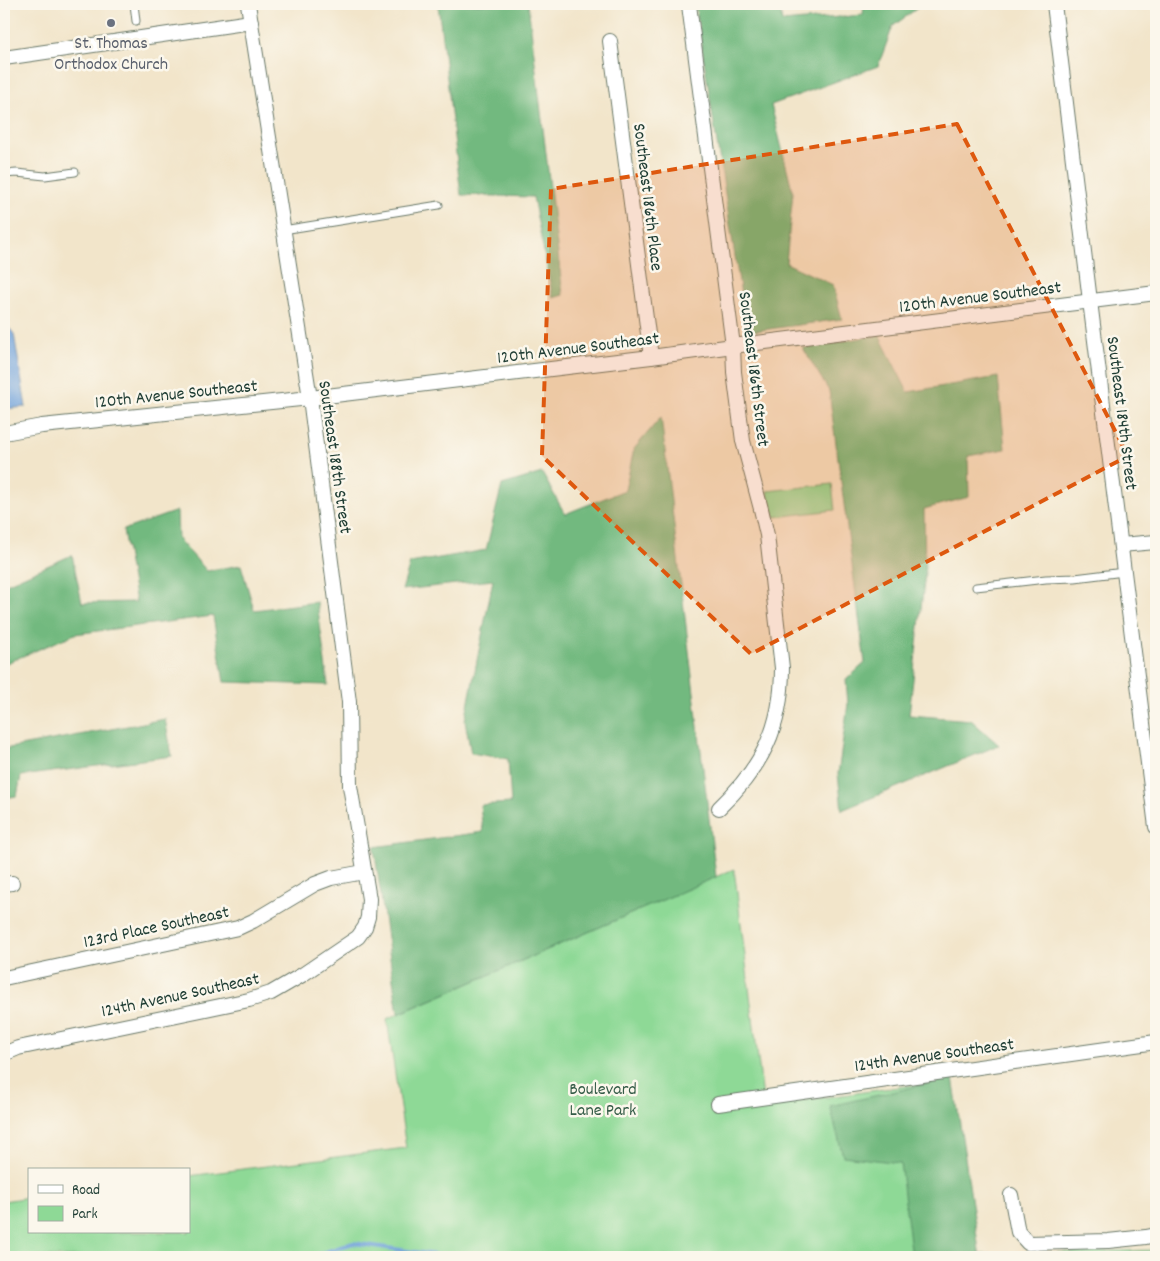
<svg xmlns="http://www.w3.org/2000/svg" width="1160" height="1261" viewBox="0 0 1160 1261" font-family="Dekko,sans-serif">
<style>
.green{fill:#8ed996;stroke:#568b65}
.forest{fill:#72b97f;stroke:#487b5a}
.water{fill:#71a2db;stroke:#487088}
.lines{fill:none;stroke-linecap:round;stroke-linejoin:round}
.stream{stroke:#71a2db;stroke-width:4}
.lane-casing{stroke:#697868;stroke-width:9}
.street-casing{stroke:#697868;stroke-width:16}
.lane{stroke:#fff;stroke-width:7}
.street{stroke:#fff;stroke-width:14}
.marked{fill:#de580e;fill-opacity:0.2;stroke:#de580e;stroke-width:4;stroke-dasharray:10 6;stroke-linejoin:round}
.worship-dot{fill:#6b7280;stroke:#fbf7ec;stroke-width:2}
.labels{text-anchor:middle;stroke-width:5;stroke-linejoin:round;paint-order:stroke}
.worship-label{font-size:18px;fill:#5b616d;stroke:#fbf7ec}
.street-label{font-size:18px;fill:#1f3d34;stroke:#fbf7ec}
.park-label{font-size:18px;fill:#355c48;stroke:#fbf7ec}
</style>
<rect width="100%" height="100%" fill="#fbf7ec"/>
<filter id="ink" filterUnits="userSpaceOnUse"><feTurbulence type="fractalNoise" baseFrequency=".02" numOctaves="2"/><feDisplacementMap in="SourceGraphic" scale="10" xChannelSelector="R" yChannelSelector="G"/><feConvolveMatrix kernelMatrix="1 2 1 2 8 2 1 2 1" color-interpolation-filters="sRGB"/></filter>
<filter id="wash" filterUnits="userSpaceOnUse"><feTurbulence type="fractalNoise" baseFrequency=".0096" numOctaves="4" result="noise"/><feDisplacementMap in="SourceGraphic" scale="20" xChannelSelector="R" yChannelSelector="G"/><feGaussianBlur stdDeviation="1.12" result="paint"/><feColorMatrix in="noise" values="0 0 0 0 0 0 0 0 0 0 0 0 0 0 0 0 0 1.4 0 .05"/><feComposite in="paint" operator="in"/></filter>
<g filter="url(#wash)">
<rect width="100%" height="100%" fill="#f2e5ca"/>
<!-- green -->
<g class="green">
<polygon points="832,484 835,510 775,517 767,491"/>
<polygon points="734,869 764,1106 934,1082 954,1255 1156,1250 1156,1257 4,1257 4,1201 29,1197 29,1232 189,1232 189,1176 406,1148 387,1019"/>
</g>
<!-- forest -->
<g class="forest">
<polygon points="438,4 528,4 563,295 553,298 533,197 461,195"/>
<polygon points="695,4 779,4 782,22 863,15 864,4 923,4 893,26 878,66 771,105 793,193 786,263 833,285 842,319 747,332"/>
<polygon points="879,335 908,392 998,377 1005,449 968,456 969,497 924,509 925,573 909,715 971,720 999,745 842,810 838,774 848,704 846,680 865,663 829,391 803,348"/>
<polygon points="661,417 716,877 398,1014 374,847 483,832 480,805 511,803 508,759 471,753 465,721 493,580 402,590 410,563 486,550 502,485 542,473 565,514 625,490 634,449"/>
<polygon points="177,511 178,539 207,571 241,565 254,610 317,602 328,685 224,682 213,616 75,634 4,664 4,585 72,555 82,603 136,602 123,530"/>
<polygon points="165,719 172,756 21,776 17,796 4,798 4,749"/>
<polygon points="953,1078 980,1257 912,1257 900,1163 843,1156 830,1106"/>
</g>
<!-- water -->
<polygon class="water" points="4,324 10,329 14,334 26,407 4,409"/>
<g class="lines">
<!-- stream -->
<polyline class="stream" points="310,1257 353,1243 449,1257"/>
</g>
</g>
<g filter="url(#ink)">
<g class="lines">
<defs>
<g id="lane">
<polyline points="134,4 136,21"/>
<polyline points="4,174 17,173 45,176 75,172"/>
<polyline points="283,230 439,205"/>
<polyline points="976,587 1046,579 1075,578 1124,572"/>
</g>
<g id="street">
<polyline points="1054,4 1090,301 1156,827"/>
<path d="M689 5 733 346 734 372 743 441 761 509 767 535 782 668C782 728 762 767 719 808"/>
<polyline points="610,41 651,357"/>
<polyline points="4,58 251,22"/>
<polyline points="4,433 42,426 310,398 651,357 733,346 1156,293"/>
<polyline points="1121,545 1156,542"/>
<polyline points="4,884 12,883"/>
<polyline points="4,978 238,928 253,921 315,884 331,878 364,872"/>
<polyline points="4,1054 18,1048 249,1000 271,993 302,975 358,937 365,927 368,917 369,899 350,786 349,702 310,398 248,4"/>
<polyline points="718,1104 1156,1042"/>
<polyline points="1011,1195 1018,1232 1028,1243 1108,1241 1146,1237 1156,1235"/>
</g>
</defs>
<!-- lane casing -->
<use href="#lane" class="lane-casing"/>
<!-- street casing -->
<use href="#street" class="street-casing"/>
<!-- lane -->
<use href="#lane" class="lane"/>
<!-- street -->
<use href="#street" class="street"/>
</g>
</g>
<!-- marked area -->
<path class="marked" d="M957 124 1128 456 751 654 542 456 551 189Z"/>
<!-- markers -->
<circle class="worship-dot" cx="111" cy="23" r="5"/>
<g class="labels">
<!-- worship labels -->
<g class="worship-label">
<text x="111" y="48">St. Thomas<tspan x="111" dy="21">Orthodox Church</tspan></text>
</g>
<!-- street labels -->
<g class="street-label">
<text transform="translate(649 197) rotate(83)" y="6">Southeast 186th Place</text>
<text transform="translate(980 296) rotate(-7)" y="6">120th Avenue Southeast</text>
<text transform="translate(578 347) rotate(-7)" y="6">120th Avenue Southeast</text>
<text transform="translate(755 369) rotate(83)" y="6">Southeast 186th Street</text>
<text transform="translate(176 393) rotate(-6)" y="6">120th Avenue Southeast</text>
<text transform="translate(1123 413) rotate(83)" y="6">Southeast 184th Street</text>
<text transform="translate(336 457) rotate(82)" y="6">Southeast 188th Street</text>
<text transform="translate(156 926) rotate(-12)" y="6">123rd Place Southeast</text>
<text transform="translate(180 994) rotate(-12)" y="6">124th Avenue Southeast</text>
<text transform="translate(934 1054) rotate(-8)" y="6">124th Avenue Southeast</text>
</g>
<!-- park labels -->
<g class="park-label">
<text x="603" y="1094">Boulevard<tspan x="603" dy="21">Lane Park</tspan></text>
</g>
</g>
<!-- margin -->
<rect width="1160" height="1261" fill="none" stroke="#fbf7ec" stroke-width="20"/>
<!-- legend -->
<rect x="28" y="1168" width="162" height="65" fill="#fbf7ec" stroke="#a3ada2"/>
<rect x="38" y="1185" width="25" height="8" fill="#ffffff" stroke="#a3ada2"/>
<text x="72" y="1194" font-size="15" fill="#1f3d34">Road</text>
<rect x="38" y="1206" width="25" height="15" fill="#8ed996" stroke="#a3ada2"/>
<text x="72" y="1218" font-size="15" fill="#1f3d34">Park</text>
</svg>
